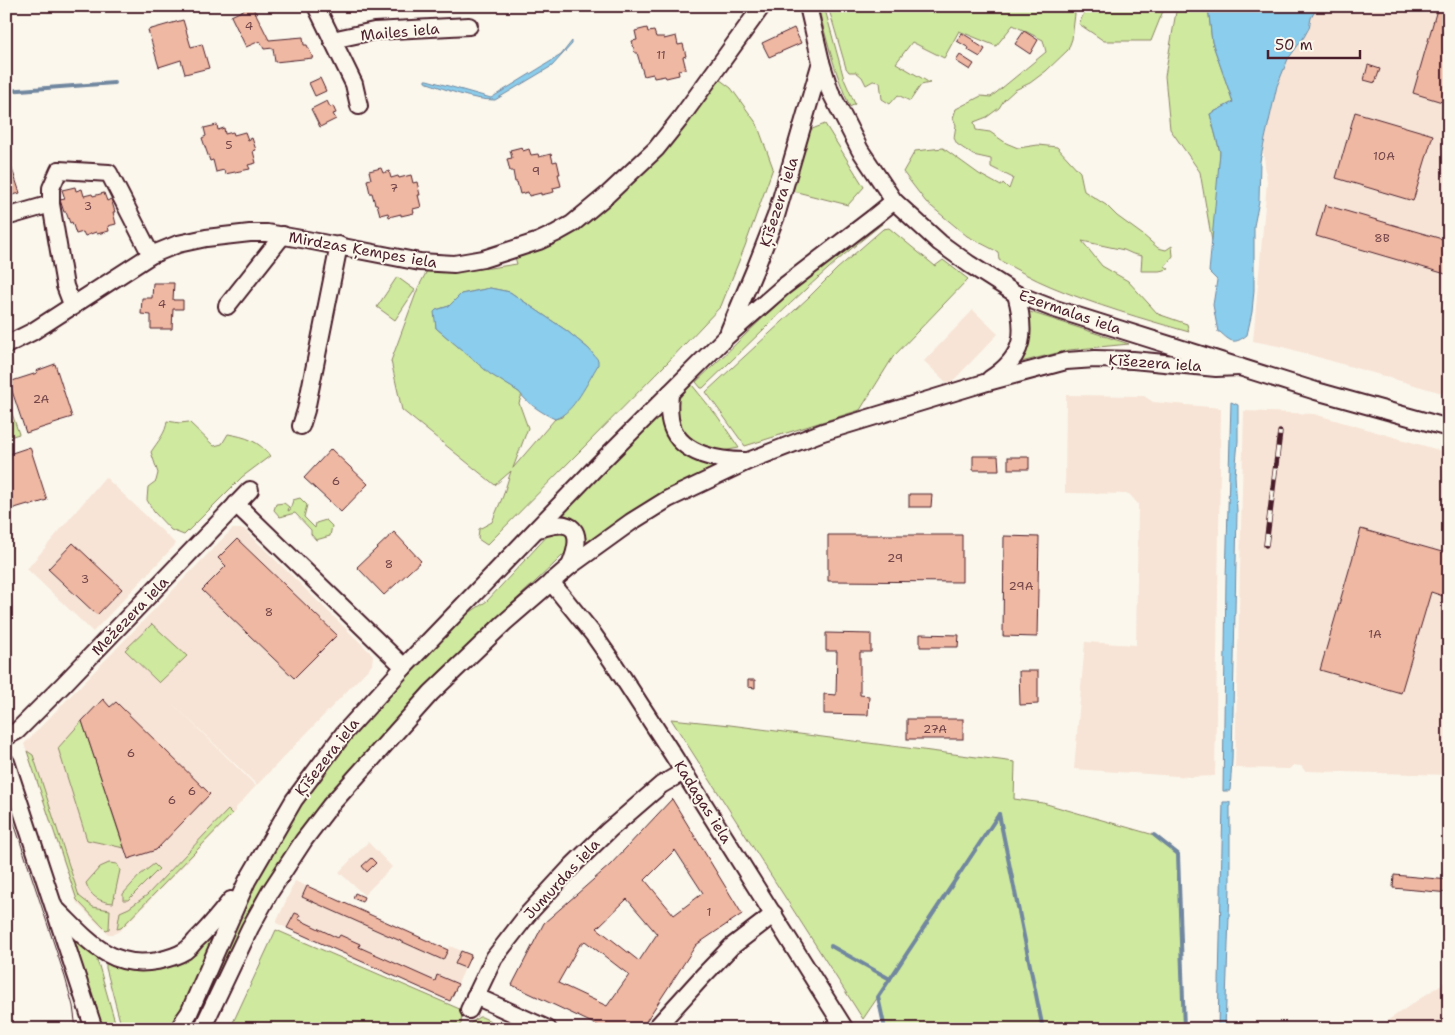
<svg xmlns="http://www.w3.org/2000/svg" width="1455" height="1035" viewBox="0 0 1455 1035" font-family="'Shantell Sans',sans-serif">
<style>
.built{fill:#f7e4d6}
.green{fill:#cfe99f;stroke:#8c8465;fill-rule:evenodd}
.water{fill:#8bcdec;stroke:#71879f}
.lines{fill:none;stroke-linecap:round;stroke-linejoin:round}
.stream{stroke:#71879f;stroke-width:4}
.building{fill:#efb8a3;stroke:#4a1f2b;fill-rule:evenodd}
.minor-casing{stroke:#4a1f2b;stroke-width:20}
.minor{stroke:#fbf7ec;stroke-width:16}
.tram{stroke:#4a1f2b;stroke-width:1}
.rail-casing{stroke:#4a1f2b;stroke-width:5.5}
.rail{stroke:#fbf7ec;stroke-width:4;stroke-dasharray:11;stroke-linecap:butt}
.labels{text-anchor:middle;stroke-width:4;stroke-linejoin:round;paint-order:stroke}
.number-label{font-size:12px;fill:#734549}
.street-label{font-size:15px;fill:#4a1f2b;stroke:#fbf7ec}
</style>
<rect width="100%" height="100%" fill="#fbf7ec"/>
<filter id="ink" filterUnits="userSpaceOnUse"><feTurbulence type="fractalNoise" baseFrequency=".02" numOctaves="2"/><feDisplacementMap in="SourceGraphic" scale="10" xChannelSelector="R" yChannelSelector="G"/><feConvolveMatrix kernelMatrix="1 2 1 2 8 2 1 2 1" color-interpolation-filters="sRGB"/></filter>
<g filter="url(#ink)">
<!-- built -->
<g class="built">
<polygon points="1318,6 1449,6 1449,395 1283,347 1253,341 1267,182 1263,149 1277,86 1288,59 1304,37 1309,28 1311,18"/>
<polygon points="973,310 998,334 949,385 924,361"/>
<polygon points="1066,395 1144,396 1153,402 1221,408 1215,776 1191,777 1074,769 1085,642 1136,645 1138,504 1129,494 1065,493"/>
<polygon points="1244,411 1314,414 1449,453 1449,775 1305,771 1301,766 1294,765 1289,769 1235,768"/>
<polygon points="105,477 176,544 93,632 27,569"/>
<polygon points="232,529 244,529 373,655 372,665 257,785 168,699 256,786 235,809 236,811 121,930 114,934 108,934 77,903 24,744"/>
<polygon points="368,842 392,867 364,895 339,872"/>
<polygon points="295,881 448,949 450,946 471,955 450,1001 276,923"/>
<polygon points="1449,979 1449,1029 1375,1029"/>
</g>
<!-- green -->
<g class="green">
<path d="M818 6H824L844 79 855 104 850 107C835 73 827 42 818 6Z"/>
<path d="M831 6H1072L1075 14 1072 39 1068 50 1046 71 1030 83 1015 90 1004 100 999 108 987 117 974 122 976 130 990 132 1006 143 1018 148 1038 145 1057 147 1080 172 1084 191 1106 205 1117 216 1143 235 1158 248 1166 250 1172 246 1173 256 1165 266 1169 269 1159 271H1141L1142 256 1133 254 1124 250 1082 241 1102 266 1128 281 1158 314 1187 324 1189 332C1143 319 1095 305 1050 286 1033 279 1016 269 999 260L998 252 967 236 926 202 903 172 915 151 943 148 979 174 1001 186 1003 183 1009 189 1013 178 991 167V159L973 155 957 144 954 138 956 125 953 118 956 109 981 96 991 97 1046 52 1043 40 1013 25 996 46 959 31 944 58 912 42 896 63 930 83 921 85 910 101 898 95 890 104 882 99 880 82 873 81 866 85 862 77 856 72H849L846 68 830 13Z"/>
<polygon points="1087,6 1165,6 1151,41 1104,41 1079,24"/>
<polygon points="1177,6 1208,6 1212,42 1233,102 1210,114 1220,152 1213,247 1200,172 1170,129 1165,76"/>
<path d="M719 79 731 88 757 124 773 168 745 246 721 306 667 363 487 545 478 539 479 529 492 522 503 496 511 471 495 485 402 410 391 361 418 288 428 269 490 268 517 264 515 257 662 152ZM490 288 510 292 567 331 589 349 562 417 555 419 513 468 528 428 519 403 522 394 490 373 436 328V310L449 306 461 294Z"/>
<polygon points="825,124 864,187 848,205 793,191 807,131"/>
<path d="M877 224H882C818 273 762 332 703 388H701L696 382C754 328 810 267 877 224Z"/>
<polygon points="889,228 935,266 943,260 968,279 893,357 860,410 745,446 706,392 808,298 837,269 883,229"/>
<polygon points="397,277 415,290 395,320 377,307"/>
<path d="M1027 311 1129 344 1069 350 1021 362C1028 343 1033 332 1027 311Z"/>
<path d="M692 385 718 417 739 448 722 451 708 450 683 436C675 410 670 404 692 385Z"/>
<polygon points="6,396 19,434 6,438"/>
<path d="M659 414 664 427 691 457 714 467 686 481 651 500 587 542C584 529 576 520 564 514L563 511Z"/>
<path d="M167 421 180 423 189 422 214 446 222 444 228 434C246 437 259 441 270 456L242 477 184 535 171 530 154 512 147 500 148 487 156 481 158 473 151 452C158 441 166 433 167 421Z"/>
<polygon points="300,498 307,505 304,517 315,528 316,523 326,520 332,526 330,536 316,540 311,534 311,530 295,513 280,517 274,510 276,504 284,503 289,507 288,511 290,510 293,500"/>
<path d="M561 530 569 536 570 548C546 573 520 595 496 619 432 681 369 745 313 814 262 878 228 955 195 1029H189L234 923 252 887 299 804 332 761 393 688 457 621 487 601 550 533Z"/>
<polygon points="152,624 187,656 159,683 125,650"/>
<polygon points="671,719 730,725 1015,762 1014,799 1043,803 1154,835 1178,854 1184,1029 885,1029 878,997 863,1019"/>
<polygon points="82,721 124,848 87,840 58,748"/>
<polygon points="27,751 33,755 79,896 93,907 110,910 109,929 106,930 77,900"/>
<polygon points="228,810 232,814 121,928 117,929 120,912 129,908 147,895"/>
<path d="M109 863 117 864 120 870 113 903C99 902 90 896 86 883L100 867Z"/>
<polygon points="154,864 159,869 128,900 123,900 123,894 140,875"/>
<polygon points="276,930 462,1010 461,1024 456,1029 230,1029"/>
<polygon points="69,931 98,958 97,961 99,966 117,1029 101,1029"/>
<path d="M214 935 174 1029H122L106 968V963C115 965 124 969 133 970 167 974 191 956 214 935Z"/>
<polygon points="479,1017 482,1017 507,1029 463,1029"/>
</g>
<!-- water -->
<g class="water">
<path d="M1208 6H1318L1311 18 1309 28 1304 37 1288 59 1277 86 1260 161 1259 201 1254 226V290L1252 312 1247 335C1234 345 1231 342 1220 332H1218L1213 305 1217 280 1209 272 1220 152 1210 114 1233 102 1212 42Z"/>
<path d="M572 41V44L552 66 495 100C471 100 448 90 425 82V80H427L491 98 561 55Z"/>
<path d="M490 288 510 292 567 331 589 349 598 360V365C588 381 574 413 555 419 542 413 527 403 519 392L490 374 436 328 434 312 436 310 449 306 461 294Z"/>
<polygon points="1231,402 1238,405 1238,441 1235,475 1237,511 1232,760 1230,791 1223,791 1226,579"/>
<polygon points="1223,802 1230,802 1230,888 1225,1029 1218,1029"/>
</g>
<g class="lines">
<!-- stream -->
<g class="stream">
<polyline points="6,91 114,83"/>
<polyline points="999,814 1043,1029"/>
<polyline points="1154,835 1178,854 1184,1029"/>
<polyline points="831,946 890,979"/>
<polyline points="885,1029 878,997 999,814"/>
</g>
</g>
<!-- building -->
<g class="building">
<polygon points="252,6 269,40 303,37 304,45 307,45 313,58 275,62 273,48 264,49 260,41 246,47 231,16"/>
<polygon points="1438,6 1449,6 1449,80 1442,102 1413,93"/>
<polygon points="183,20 191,47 202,44 209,68 185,74 181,60 159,67 148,30"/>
<polygon points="647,28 648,32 654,31 656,37 664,37 664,39 676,36 678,45 683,44 686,56 683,57 686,69 678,70 679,75 666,78 665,76 654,78 653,74 644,76 637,53 635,53 632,41 637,40 635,31"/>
<polygon points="794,28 801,43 769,57 762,43"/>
<polygon points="1024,31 1038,40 1030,54 1015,44"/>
<polygon points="962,33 975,41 974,42 985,49 980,57 968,50 969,48 957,41"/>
<polygon points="960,55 974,64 970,70 956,61"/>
<polygon points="1368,65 1380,69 1375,83 1364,80"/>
<polygon points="320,78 326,91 315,96 309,83"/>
<polygon points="327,101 330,107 333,106 336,113 333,114 336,119 320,127 311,109"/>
<polygon points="1355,112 1433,135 1413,201 1336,178"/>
<polygon points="217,125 218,130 224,128 225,134 233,132 234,135 245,132 248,140 252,138 256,150 253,151 256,163 248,165 250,169 225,174 224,170 216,172 213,160 210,161 202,138 206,136 204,128"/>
<polygon points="522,147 523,151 529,149 531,155 538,154 539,157 551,154 553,162 557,161 560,174 558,174 561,186 553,188 554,192 541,195 541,193 529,196 528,192 520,194 517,182 515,182 513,171 510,171 507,159 512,158 510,150"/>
<polygon points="9,160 20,193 6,197 6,161"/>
<polygon points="381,168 383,173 389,171 391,178 398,176 399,178 411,175 413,183 417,182 420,195 418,195 421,207 413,209 414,213 401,216 401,214 389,217 388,213 380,215 377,204 375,204 372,193 370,193 367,180 371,179 369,171"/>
<polygon points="75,187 76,191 82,189 84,196 92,194 93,196 104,193 107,201 111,199 115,212 113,212 116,224 108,226 109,231 97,234 96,232 85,236 83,232 76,234 72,222 70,223 66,212 64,212 60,200 65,199 62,190"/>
<polygon points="1325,205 1449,241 1449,275 1316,236"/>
<polygon points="153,283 174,283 173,300 183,300 183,309 173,309 172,329 151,329 151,315 141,314 142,298 152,298"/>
<polygon points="55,364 72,417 59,421 60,422 26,433 9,382 37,373 36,371"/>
<polygon points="30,447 47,500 29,506 28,504 8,510 6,504 6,455"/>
<polygon points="331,449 368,484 341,512 304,478"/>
<polygon points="973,456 998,456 999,470 973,470"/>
<rect x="1008" y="457" width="21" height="12"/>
<polygon points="909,494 932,494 931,507 909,507"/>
<polygon points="1361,529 1449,554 1449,598 1431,592 1401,693 1320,670"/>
<polygon points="394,532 421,561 384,595 357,567"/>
<polygon points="828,535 962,535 962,582 828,581"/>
<polygon points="1004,536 1039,537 1037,637 1003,636"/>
<polygon points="237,539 337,635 294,678 202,590 226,566 218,558"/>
<polygon points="73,543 122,589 97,615 48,569"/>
<polygon points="826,633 871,634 871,652 860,652 860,695 869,696 868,715 824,714 824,694 836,695 837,651 826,651"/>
<polygon points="920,634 959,635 958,647 920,647"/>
<polygon points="1019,671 1038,671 1038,704 1020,705"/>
<polygon points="748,680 755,680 755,688 748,687"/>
<polygon points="103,699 110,707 116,702 210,794 156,850 128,859 82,721"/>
<rect x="907" y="719" width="56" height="20"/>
<path d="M672 799 742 914 696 945 641 1029H605L512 985 544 923 610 865ZM675 850 703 893 674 915 645 880ZM627 899 657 934 639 961 597 928ZM585 941 629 975 607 1006 558 983 579 946Z"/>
<polygon points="371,858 376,863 367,872 362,866"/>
<polygon points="1394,875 1449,880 1449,893 1393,888"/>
<polygon points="307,886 448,950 443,960 302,897"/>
<polygon points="355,893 364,897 362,902 353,898"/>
<polygon points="295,913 300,915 298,919 338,938 340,935 360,944 359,947 435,981 437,975 458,984 450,1001 287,928"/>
<polygon points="461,951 471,955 465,968 455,964"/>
</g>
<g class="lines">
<defs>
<g id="minor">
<polyline points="316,6 354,84 359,106"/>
<polyline points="808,6 821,62 830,91 860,150 894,201 940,243 969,264 1016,294 1052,308 1316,391 1449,428"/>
<polyline points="332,40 374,31 469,26"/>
<polyline points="6,217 51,204"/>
<polyline points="227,306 283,235"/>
<polyline points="73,307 65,286 51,204 51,188 59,170 109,173 151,255"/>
<polyline points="729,331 756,267 776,216 821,62"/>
<polyline points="6,345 32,332 151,255 178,244 206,238 250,233 267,233 307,240 420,262 454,264 483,259 539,241 556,233 572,224 607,195 656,149 680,119 762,6"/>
<path d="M990 379C1026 356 1026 332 1016 294"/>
<path d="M670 393C669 404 668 416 672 427 682 455 720 461 745 461"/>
<polyline points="301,426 306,410 339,245"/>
<polyline points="236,504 404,667"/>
<path d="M538 529C547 527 557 523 565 525 584 529 575 554 570 566"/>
<polyline points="551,582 593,634 612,661 673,755 845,1029"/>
<polyline points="6,737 17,731 63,685 250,490"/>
<polyline points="6,762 94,1029"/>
<path d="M57 910C87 939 110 970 157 961 166 959 177 956 185 951 189 948 193 944 196 940 209 928 220 914 231 900"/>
<polyline points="475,996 548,1029"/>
<polyline points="469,1010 494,958 528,914 573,865 609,830 661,785 683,772"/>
<polyline points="179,1029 184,1020 189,1013 247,881 294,800 344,733 404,667 600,463 726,337 783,287 873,218 894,201"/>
<polyline points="202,1029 250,928 270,892 304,840 330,806 431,693 504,623 570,566 631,522 668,499 748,461 823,432 984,383 1066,361 1095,359 1133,360 1216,368 1240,367"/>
<polyline points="655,1029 703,976 731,947 774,914"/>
</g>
</defs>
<!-- minor casing -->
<use href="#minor" class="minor-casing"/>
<!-- minor -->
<use href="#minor" class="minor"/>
<!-- tram -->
<polyline class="tram" points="6,799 65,977 73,1006 76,1029"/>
<defs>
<polyline id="rail" points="1266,545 1280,432"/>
</defs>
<!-- rail casing -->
<use href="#rail" class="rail-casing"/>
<!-- rail -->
<use href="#rail" class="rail"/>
</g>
</g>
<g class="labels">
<!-- number labels -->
<g class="number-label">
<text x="249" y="30">4</text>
<text x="661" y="59">11</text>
<text x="229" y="149">5</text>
<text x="1384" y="160">10A</text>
<text x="536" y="175">9</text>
<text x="394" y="192">7</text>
<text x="88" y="210">3</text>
<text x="1382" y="242">8B</text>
<text x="162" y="308">4</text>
<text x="41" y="403">2A</text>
<text x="336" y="485">6</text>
<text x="895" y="562">29</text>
<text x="389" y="568">8</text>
<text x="85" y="583">3</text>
<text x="1021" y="590">29A</text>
<text x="269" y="616">8</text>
<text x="1375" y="638">1A</text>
<text x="935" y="733">27A</text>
<text x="131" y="757">6</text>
<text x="192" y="795">6</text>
<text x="172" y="804">6</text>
<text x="709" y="916">1</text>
</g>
<!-- street labels -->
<g class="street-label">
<text transform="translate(400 32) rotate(-5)" y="5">Mailes iela</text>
<text transform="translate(779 202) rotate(-72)" y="5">Ķīšezera iela</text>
<text transform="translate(363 250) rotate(10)" y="5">Mirdzas Ķempes iela</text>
<text transform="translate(1070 312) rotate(19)" y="5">Ezermalas iela</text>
<text transform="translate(1155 363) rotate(4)" y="5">Ķīšezera iela</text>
<text transform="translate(130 616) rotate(-46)" y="5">Mežezera iela</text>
<text transform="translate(327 757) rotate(-52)" y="5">Ķīšezera iela</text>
<text transform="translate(703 802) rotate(58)" y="5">Kadagas iela</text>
<text transform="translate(562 879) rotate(-47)" y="5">Jumurdas iela</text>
</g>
</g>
<!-- margin -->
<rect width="1455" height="1035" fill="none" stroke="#fbf7ec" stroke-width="25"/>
<rect x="12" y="12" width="1430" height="1010" fill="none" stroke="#4a1f2b" stroke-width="2" filter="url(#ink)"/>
<!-- scale -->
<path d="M1268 50v8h92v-8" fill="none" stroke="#4a1f2b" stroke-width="2.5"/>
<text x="1275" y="50" font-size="15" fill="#4a1f2b" stroke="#fbf7ec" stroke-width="4" paint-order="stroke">50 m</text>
</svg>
